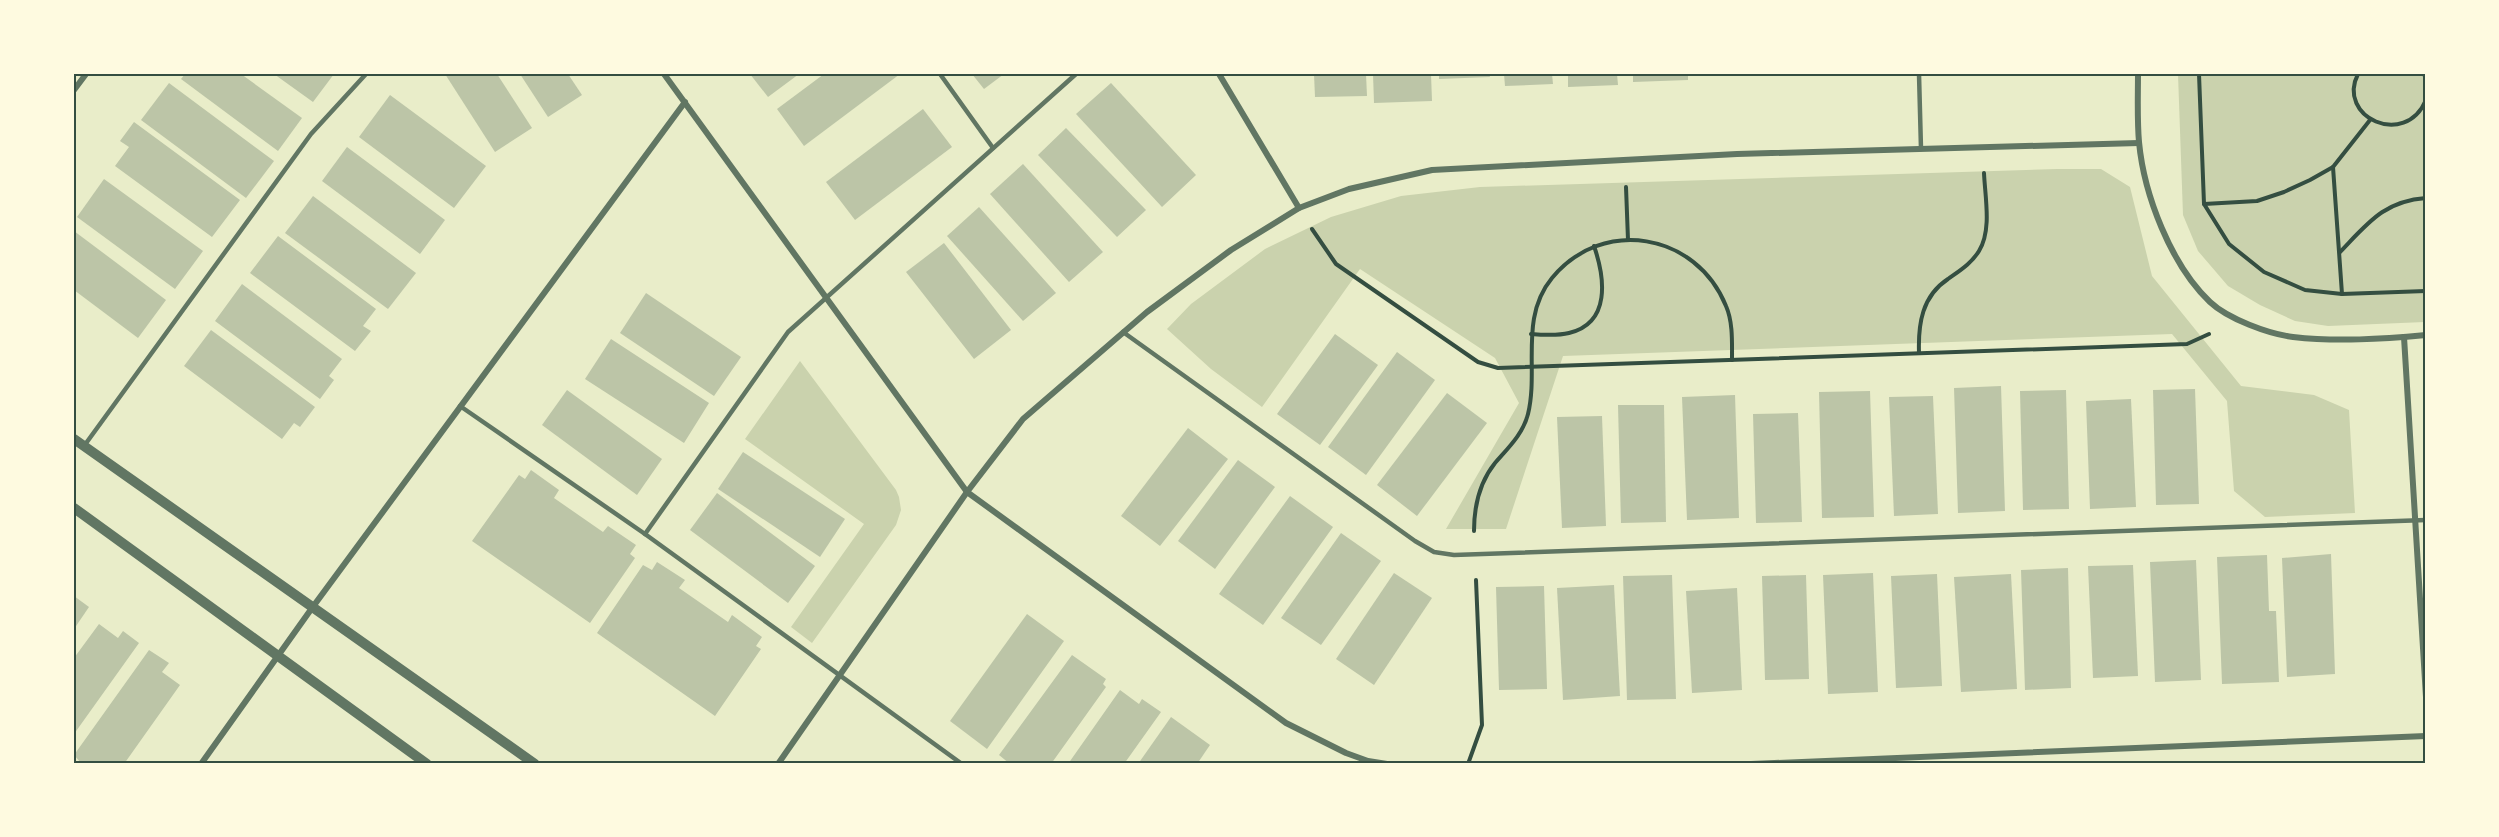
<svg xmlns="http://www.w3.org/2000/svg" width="2499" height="837" viewBox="0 0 2499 837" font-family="Ubuntu,sans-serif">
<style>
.green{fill:#cad2ad}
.building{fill:#bcc5a7}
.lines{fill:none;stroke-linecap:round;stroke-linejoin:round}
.path{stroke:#344e41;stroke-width:4}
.service{stroke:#617663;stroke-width:4.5}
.minor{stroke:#617663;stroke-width:6}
.tertiary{stroke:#617663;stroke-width:10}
.neatline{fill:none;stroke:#344e41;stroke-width:2}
</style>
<rect width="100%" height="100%" fill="#e9edc9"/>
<!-- green -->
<g class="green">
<polygon points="2178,74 2425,74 2425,322 2328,326 2295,321 2260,305 2228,286 2198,251 2183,215"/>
<polygon points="2057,169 2101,169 2130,187 2152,276 2241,386 2314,395 2349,410 2355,513 2265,517 2234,491 2227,401 2172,334 1563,356 1506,529 1446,529 1519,403 1495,358 1360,269 1262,407 1211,369 1167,329 1191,304 1265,249 1331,217 1401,196 1480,187"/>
<polygon points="800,361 896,490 899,497 901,510 896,525 812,643 791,627 864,524 745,439"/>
</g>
<!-- building -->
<g class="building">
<polygon points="185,74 241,74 302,118 278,151 181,79"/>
<polygon points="274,74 334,74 313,102"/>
<polygon points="445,74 497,74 532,128 495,152"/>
<polygon points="520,74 568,74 582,95 548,117"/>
<polygon points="750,74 799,74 768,97"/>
<polygon points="824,74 900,74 804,146 777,109"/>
<polygon points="972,74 1004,74 984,89"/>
<polygon points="1314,74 1366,74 1367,96 1315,97"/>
<polygon points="1373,74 1431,74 1432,101 1374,103"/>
<polygon points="1439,74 1489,74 1490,77 1439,79"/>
<polygon points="1504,74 1552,74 1553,84 1505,86"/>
<polygon points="1568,74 1617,74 1618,85 1568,87"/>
<polygon points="1633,74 1688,74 1688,80 1633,82"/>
<polygon points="169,83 274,161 246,198 141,120"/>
<polygon points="1111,83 1196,175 1162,207 1076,114"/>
<polygon points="390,95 486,166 454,208 359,137"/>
<polygon points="923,109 952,147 855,220 826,182"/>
<polygon points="134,122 240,200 212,237 115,166 129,147 120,141"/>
<polygon points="1066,128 1146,210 1117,237 1038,155"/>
<polygon points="347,147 445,220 420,254 322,181"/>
<polygon points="1023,164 1103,252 1069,282 990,194"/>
<polygon points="104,179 203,251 175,289 77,217"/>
<polygon points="313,196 416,273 388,309 285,233"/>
<polygon points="979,207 1056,293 1023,321 947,236"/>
<polygon points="74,231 166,300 138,338 74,290"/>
<polygon points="278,236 376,309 363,326 371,331 355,351 250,273"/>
<polygon points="944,243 1011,330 974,359 906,272"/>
<polygon points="242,284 342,359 329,376 334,380 320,399 215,321"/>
<polygon points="646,293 741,357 714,396 620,333"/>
<polygon points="211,330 315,407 300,427 294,423 282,439 184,366"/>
<polygon points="1335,334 1378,365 1320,445 1277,414"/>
<polygon points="611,339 709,403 684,443 585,379"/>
<polygon points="1397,352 1435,380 1366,475 1328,447"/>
<polygon points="2001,386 2005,511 1958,513 1954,388"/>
<polygon points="2195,389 2199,504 2156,505 2153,390"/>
<polygon points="567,390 662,459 637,495 542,425"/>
<polygon points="2066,390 2069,509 2023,510 2020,391"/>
<polygon points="1870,391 1874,517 1822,518 1819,392"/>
<polygon points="1447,393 1487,423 1417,516 1377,485"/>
<polygon points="1735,395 1739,518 1687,520 1682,397"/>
<polygon points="1933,396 1938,514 1894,516 1889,397"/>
<polygon points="2131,399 2136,507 2090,509 2086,401"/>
<polygon points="1618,405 1664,405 1666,522 1621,523"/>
<polygon points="1798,413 1802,522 1756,523 1753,414"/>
<polygon points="1602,416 1606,526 1562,528 1557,417"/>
<polygon points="1188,428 1228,459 1160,546 1121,516"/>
<polygon points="743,452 845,519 820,557 718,489"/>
<polygon points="1238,460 1275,487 1215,569 1178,541"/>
<polygon points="531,470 559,490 554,498 603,532 608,526 636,545 630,554 635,558 590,623 472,541 519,475 525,479"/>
<polygon points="717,493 815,566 788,603 690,530"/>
<polygon points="1290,496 1333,527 1263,625 1219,594"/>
<polygon points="1341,533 1381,561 1321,645 1281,618"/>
<polygon points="2331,554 2335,674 2287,677 2282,558"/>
<polygon points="2267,555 2269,611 2276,611 2279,682 2222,684 2217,557"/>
<polygon points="2196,560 2201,680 2155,682 2150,562"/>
<polygon points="657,562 685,580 679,588 728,622 732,615 762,637 756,646 761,649 715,716 597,633 643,565 652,570"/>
<polygon points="2133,565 2138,676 2093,678 2088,566"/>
<polygon points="2068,568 2071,688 2025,690 2021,570"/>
<polygon points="1394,573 1432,598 1374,685 1336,659"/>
<polygon points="1873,573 1878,692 1828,694 1823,575"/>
<polygon points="1937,574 1942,686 1896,688 1891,576"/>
<polygon points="2011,574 2017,689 1961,692 1954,577"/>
<polygon points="1672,575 1676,699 1627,700 1623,576"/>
<polygon points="1806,575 1809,679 1765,680 1762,576"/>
<polygon points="1614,585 1620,696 1563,700 1557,588"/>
<polygon points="1544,586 1547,689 1499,690 1496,587"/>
<polygon points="1737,588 1742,690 1692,693 1686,591"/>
<polygon points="74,596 89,607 74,629"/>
<polygon points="1027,614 1064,641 987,749 950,721"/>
<polygon points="99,624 118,638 123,631 139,643 74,734 74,658"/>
<polygon points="149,650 169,663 162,672 180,685 124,764 82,764 74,755"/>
<polygon points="1072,655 1106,679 1103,684 1106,687 1051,764 1010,764 999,755"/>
<polygon points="1120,690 1139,704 1142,699 1161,712 1124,764 1068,764"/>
<polygon points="1171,717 1210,745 1197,764 1138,764"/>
</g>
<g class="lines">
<!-- path -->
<g class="path">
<polyline points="2199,74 2204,204 2229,244 2264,272 2305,290 2342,294 2426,291"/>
<path d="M2358 74C2336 117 2405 149 2426 100"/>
<polyline points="2424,74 2426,79"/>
<polyline points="2333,167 2342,294"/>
<polyline points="1626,187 1628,240"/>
<polyline points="2204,204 2257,201 2284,192 2310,180 2333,167 2370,120"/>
<polyline points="1312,229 1336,264 1478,362 1498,368 2187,344 2209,334"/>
<path d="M2340 252C2368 223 2384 201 2426 198"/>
<path d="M1531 334C1543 335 1557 336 1569 333 1611 323 1605 278 1594 246"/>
<path d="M1919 353C1918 324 1922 296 1948 279 1959 271 1971 264 1979 251 1992 230 1985 197 1984 173"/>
<path d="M1474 531C1474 506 1479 483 1495 463 1508 448 1523 434 1528 414 1539 369 1519 318 1552 278 1602 217 1696 232 1726 306 1733 322 1732 342 1732 360"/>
<polyline points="1468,764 1482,725 1476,580"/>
</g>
<!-- service -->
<g class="service">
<polyline points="940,74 993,148"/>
<polyline points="1919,74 1921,149"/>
<polyline points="1123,332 1415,541 1434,552 1454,555 2426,520"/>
<polyline points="460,406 645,534 962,764"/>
<polyline points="84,446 311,134 366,74"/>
<polyline points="645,534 788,332 1076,74"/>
</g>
<!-- minor -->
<g class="minor">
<polyline points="664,74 967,492 1286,723 1346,753 1368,761 1387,764"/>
<polyline points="1219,74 1299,208"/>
<path d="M2138 74C2138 96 2137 119 2139 142 2144 195 2171 265 2210 302 2228 319 2269 334 2293 337 2337 342 2382 339 2426 335"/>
<polyline points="74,90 86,74"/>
<polyline points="2404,337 2426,697"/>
<polyline points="201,764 312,608 685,102"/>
<polyline points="778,764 967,492 1023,419 1147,312 1231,250 1299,208 1349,189 1432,170 1737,154 2139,143"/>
<polyline points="1751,764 2426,736"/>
</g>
<!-- tertiary -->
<g class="tertiary">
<polyline points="74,439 535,764"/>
<polyline points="74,508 427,764"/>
</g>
</g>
<!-- border -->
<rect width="2499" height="837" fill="none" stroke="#fefae0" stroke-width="150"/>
<rect x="75" y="75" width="2349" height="687" class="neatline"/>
</svg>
